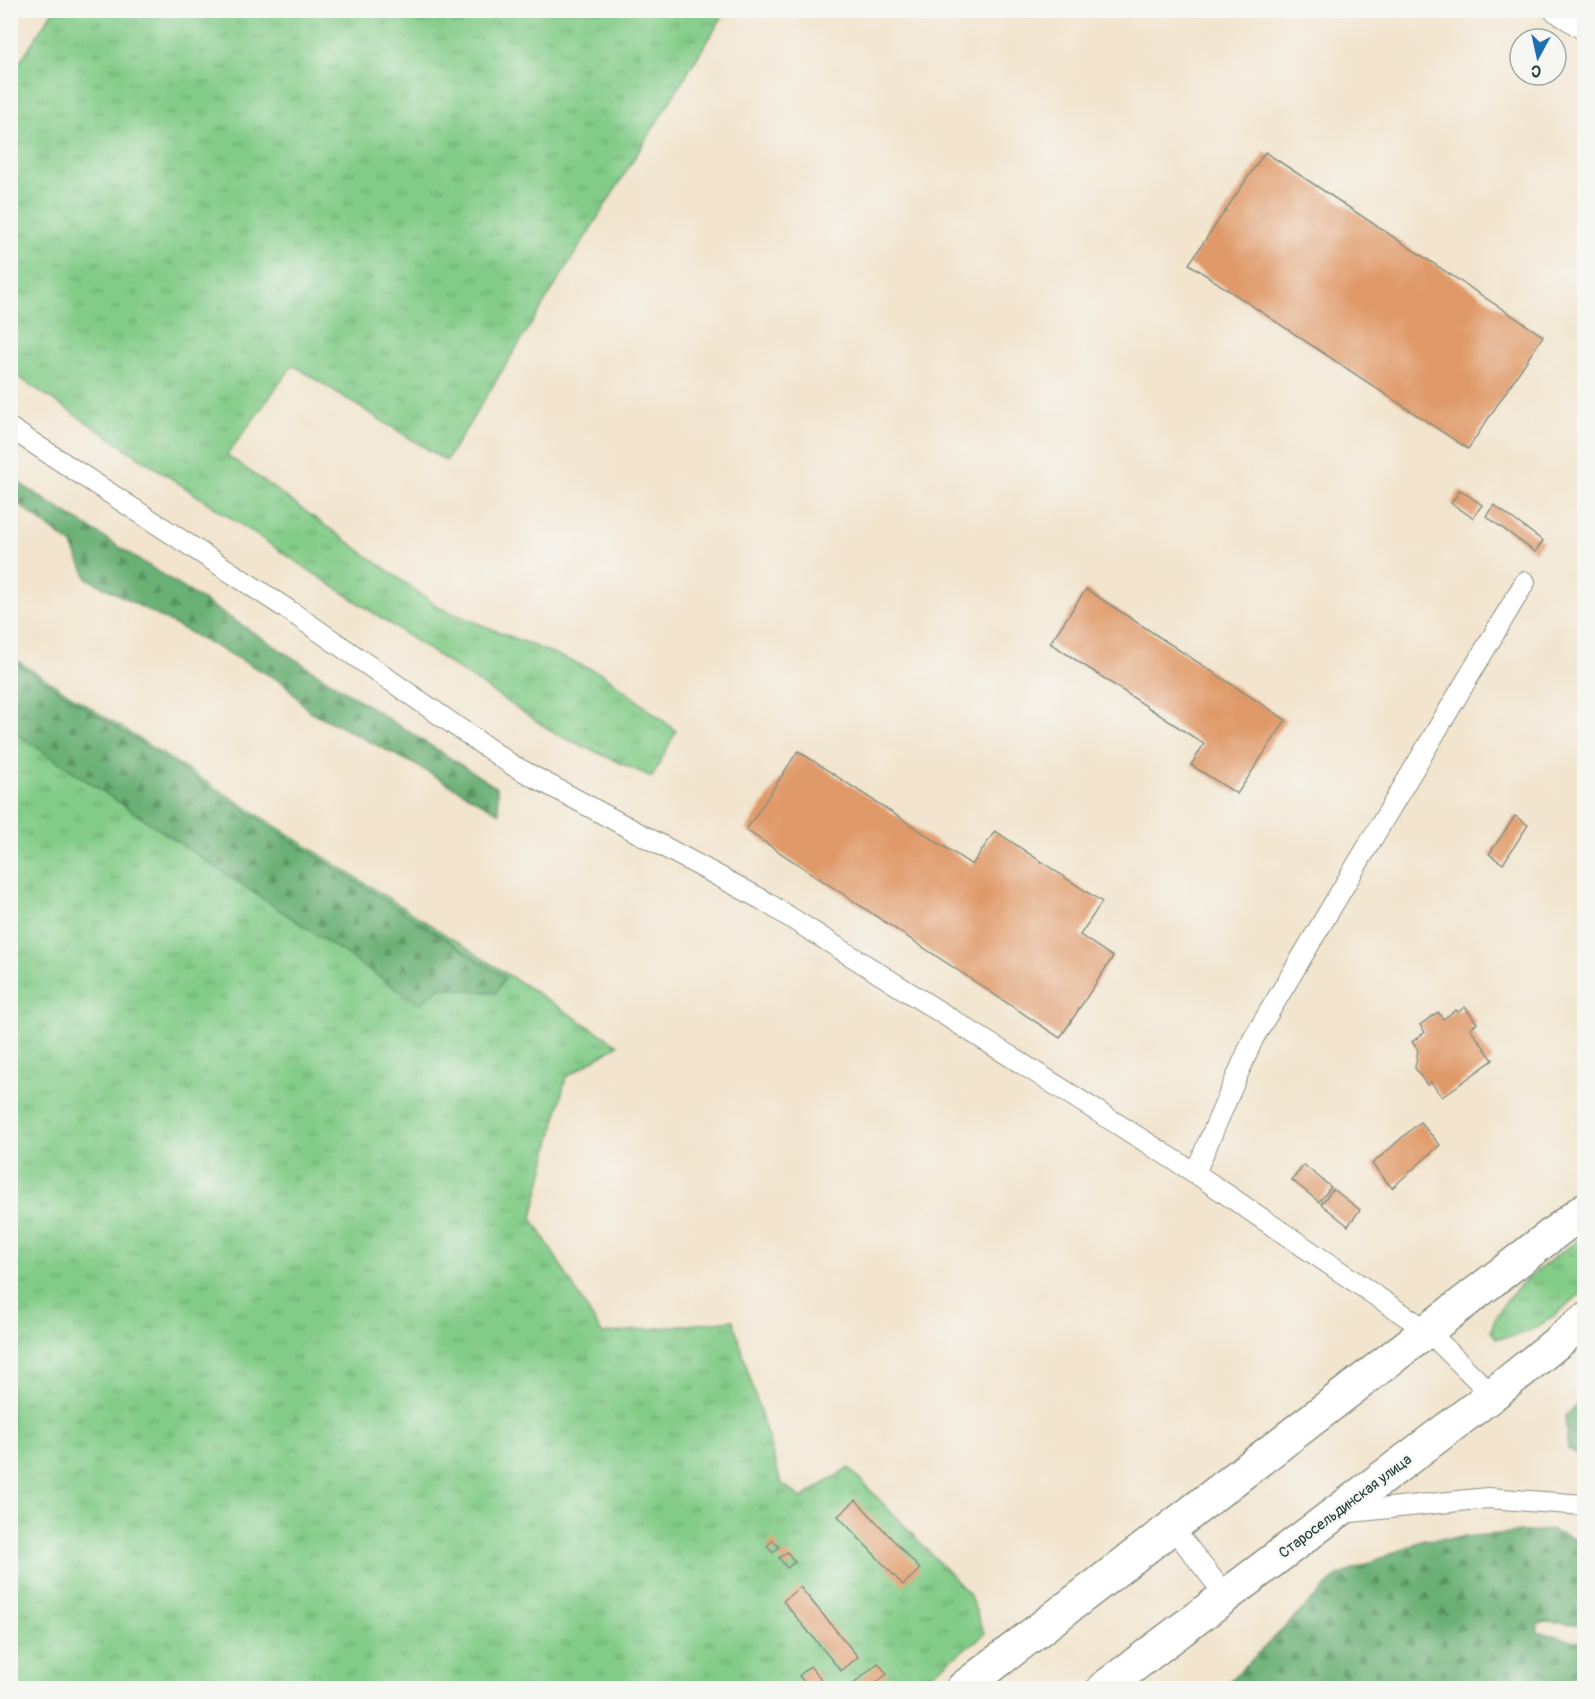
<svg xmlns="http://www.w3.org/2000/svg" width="1595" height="1699" viewBox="0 0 1595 1699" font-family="Pangolin,sans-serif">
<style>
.grass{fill:url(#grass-tufts);stroke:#51845e;stroke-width:1.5}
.forest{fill:url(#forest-firs);stroke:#447654;stroke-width:1.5}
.building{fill:#e09968}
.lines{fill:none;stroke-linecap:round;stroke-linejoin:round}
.lane-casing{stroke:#889080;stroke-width:22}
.street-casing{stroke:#889080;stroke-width:36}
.secondary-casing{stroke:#889080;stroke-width:36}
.lane{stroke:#fff;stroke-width:20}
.street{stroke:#fff;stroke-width:33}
.secondary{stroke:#fff;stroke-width:33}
.labels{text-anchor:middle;stroke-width:5;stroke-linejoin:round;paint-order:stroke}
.street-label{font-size:15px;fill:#1f3d34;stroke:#f6f6f2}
</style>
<defs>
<pattern id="grass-tufts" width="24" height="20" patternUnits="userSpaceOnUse" patternTransform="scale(1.5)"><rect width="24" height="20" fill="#83cc88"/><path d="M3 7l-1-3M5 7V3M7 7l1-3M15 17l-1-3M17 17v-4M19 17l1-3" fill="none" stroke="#6ba770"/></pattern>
<pattern id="forest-firs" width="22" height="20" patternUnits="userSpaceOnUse" patternTransform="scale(1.5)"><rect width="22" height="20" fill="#6ab074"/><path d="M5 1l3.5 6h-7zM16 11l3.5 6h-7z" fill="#579060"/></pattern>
</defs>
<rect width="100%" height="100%" fill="#f6f6f2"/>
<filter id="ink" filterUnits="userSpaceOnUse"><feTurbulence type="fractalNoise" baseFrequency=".0167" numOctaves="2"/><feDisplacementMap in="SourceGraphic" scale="12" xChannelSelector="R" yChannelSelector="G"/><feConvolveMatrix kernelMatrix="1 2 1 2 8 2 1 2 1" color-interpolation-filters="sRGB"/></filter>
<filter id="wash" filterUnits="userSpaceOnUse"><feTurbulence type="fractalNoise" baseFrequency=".008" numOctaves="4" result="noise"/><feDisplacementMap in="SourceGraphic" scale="24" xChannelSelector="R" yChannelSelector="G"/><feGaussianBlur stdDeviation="1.35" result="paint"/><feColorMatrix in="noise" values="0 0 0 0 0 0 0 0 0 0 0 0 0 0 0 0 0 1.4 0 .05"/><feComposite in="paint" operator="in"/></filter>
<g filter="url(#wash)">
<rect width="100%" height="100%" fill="#f2e4cd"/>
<!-- grass -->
<g class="grass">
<polygon points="53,11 726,11 446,461 293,365 227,455 440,608 603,674 676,731 652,777 556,734 11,372 11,75"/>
<polygon points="11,657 618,1045 566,1077 532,1218 602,1334 733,1320 781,1483 802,1498 849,1468 969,1594 985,1634 913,1688 11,1688"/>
<path d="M1584 1235V1291C1558 1312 1532 1339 1496 1338L1491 1331C1501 1289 1553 1261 1584 1235Z"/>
</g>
<!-- forest -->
<g class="forest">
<polygon points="11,478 497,788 499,813 414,764 309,711 284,683 87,578 72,545 20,505"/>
<polygon points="11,660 505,977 496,993 442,987 420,1004 11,730"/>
<polygon points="1584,1399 1584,1459 1568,1449 1565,1416"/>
<polygon points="1550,1530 1584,1543 1584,1625 1546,1622 1539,1624 1537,1632 1584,1643 1584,1688 1223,1688 1336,1577 1424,1540"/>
</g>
<g id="blocks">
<!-- building -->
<g class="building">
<polygon points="1265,152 1543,336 1468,449 1189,264"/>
<polygon points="1460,490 1482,505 1473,518 1451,503"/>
<polygon points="1494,505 1543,541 1535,552 1486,516"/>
<polygon points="1086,589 1286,720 1237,794 1191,765 1204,744 1050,643"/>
<polygon points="798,751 972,865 995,831 1102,902 1080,935 1113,957 1060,1038 746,830"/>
<polygon points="1515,816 1528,825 1503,864 1489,854"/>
<polygon points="1465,1007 1477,1023 1470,1028 1493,1060 1442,1097 1431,1082 1427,1085 1415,1068 1418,1050 1412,1042 1425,1032 1420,1025 1438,1012 1443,1019 1456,1010 1458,1012"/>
<polygon points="1420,1122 1440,1145 1392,1188 1372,1164"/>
<polygon points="1304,1165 1331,1187 1319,1202 1292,1180"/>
<polygon points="1333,1189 1360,1210 1348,1226 1321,1204"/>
<polygon points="856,1500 920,1569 903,1585 838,1516"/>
<polygon points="773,1540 779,1547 773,1553 767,1546"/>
<polygon points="787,1552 795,1562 787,1568 779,1558"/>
<polygon points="800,1587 858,1657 841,1671 783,1601"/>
<polygon points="878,1663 887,1674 869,1688 849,1688"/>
<polygon points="810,1666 821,1679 810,1688 799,1676"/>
</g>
</g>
</g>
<g filter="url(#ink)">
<use href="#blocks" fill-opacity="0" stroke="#889080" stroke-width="1.5"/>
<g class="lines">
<defs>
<g id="lane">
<polyline points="1553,10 1584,30"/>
<polyline points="10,428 290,611 512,765 761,899 1195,1173 1429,1332 1492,1395"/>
<polyline points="1195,1173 1253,1039 1525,582"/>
<polyline points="1341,1513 1488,1498 1584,1505"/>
<polyline points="1173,1528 1226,1596"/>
</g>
<polyline id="street" points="963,1688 1584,1210"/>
<polyline id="secondary" points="1104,1688 1492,1395 1584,1321"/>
</defs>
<!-- lane casing -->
<use href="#lane" class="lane-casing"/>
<!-- street casing -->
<use href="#street" class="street-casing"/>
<!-- secondary casing -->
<use href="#secondary" class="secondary-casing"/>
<!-- lane -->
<use href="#lane" class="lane"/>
<!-- street -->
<use href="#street" class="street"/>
<!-- secondary -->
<use href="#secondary" class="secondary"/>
</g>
</g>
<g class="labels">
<!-- street labels -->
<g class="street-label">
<text transform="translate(1345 1506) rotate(-37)" y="5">Старосельдинская улица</text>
</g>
</g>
<!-- margin -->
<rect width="1595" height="1699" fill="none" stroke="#f6f6f2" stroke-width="36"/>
<!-- north arrow -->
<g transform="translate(1538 57) rotate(188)"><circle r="28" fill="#f6f6f2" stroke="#a0aca6" stroke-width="1.5"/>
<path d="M0-4.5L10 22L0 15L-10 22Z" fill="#1f6fb2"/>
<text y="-9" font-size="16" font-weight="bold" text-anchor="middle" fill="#1f3d34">С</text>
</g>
</svg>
